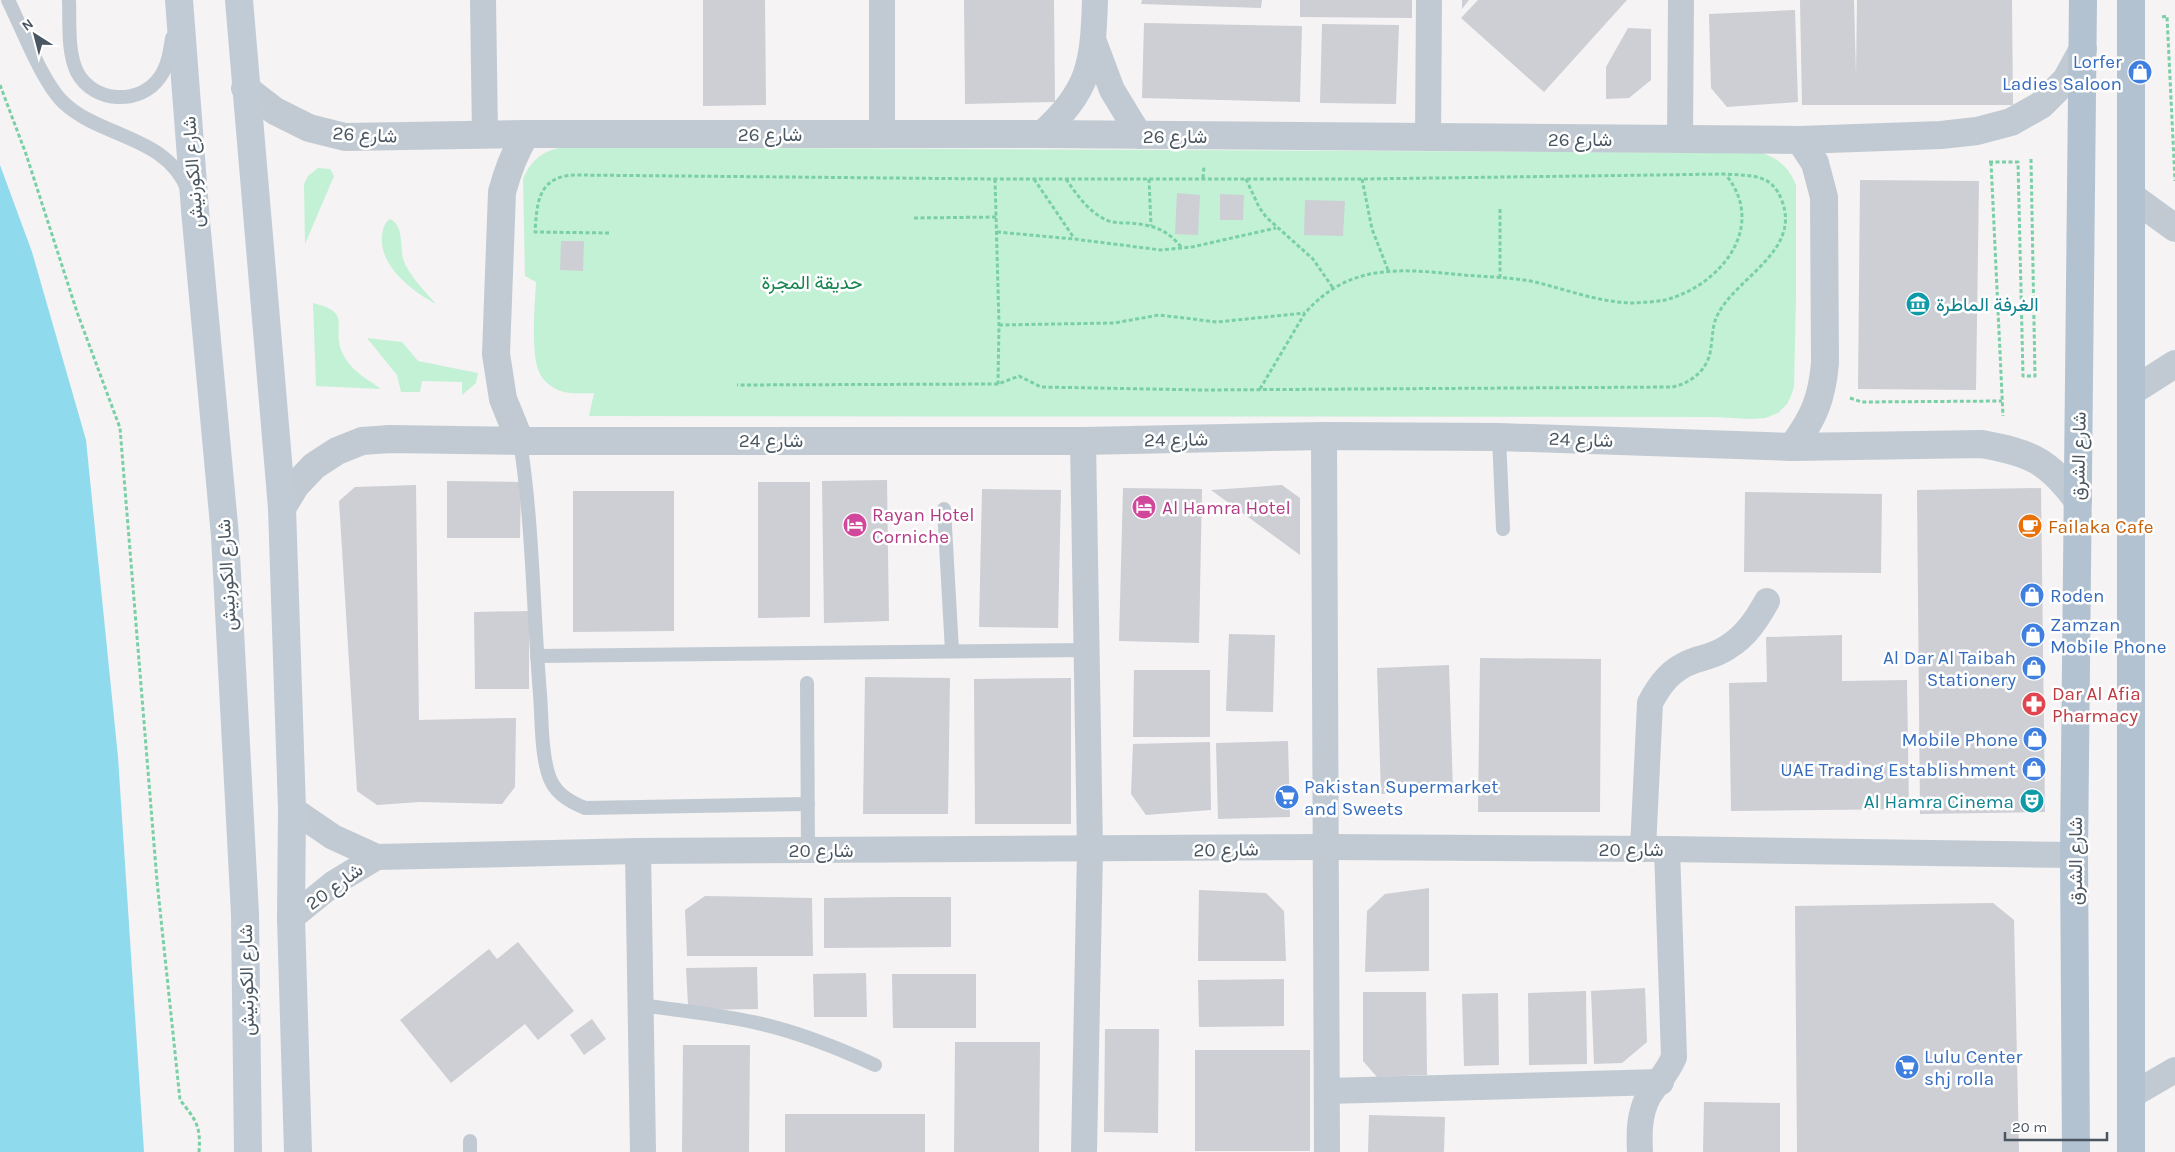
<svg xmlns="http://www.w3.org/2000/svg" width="2175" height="1152" viewBox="0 0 2175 1152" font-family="Karla,Vazirmatn,sans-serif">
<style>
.green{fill:#c3f1d5}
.water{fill:#90daee}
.building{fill:#cdcfd5}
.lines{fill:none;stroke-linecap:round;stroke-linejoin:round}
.path{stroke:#7ad0a6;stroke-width:3;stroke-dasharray:4 2.5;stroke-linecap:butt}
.service{stroke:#c1cad2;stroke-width:14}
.minor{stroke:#c1cad2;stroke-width:26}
.tertiary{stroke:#c1cad2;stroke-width:28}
.secondary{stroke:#c1cbd6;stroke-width:28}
.primary{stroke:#b3c2d1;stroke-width:28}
.labels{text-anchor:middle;stroke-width:5;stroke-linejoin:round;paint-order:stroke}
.shop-label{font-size:19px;fill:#366cbe;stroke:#fff;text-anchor:end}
.street-label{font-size:19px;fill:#4a5661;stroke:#fff}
.park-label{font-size:19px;fill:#17864f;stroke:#fff}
.culture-label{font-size:19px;fill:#0d838f;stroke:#fff;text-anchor:start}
.hotel-label{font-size:19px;fill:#b23c85;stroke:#fff;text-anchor:start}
.food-label{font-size:19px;fill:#c56008;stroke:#fff;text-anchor:start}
.health-label{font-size:19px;fill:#be3a42;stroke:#fff;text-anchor:start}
</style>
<rect width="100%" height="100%" fill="#f5f3f3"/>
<!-- green -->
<g class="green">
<path d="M569 147 1762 153C1780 159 1789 168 1796 185V297L1794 387 1791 396 1787 404 1778 413 1765 418 1750 419 1715 417 589 416 594 393C582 393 568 395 556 389 550 386 543 380 540 374 530 356 535 304 536 282L525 276 523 179C532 158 546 148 569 147Z"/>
<polygon points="318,168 330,169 334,176 305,244 304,184 308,176"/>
<path d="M390 219C404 225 400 247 403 259 409 276 424 290 436 304 412 291 379 266 382 236 383 229 384 223 390 219Z"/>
<path d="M313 303C355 313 330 328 343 354 350 370 367 379 381 389L316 386Z"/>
<polygon points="367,338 402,342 418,361 478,373 476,383 462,395 462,382 422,381 420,392 401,392 397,375"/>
</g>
<!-- water -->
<polygon class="water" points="0,165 32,252 86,440 118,757 144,1152 0,1152"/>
<!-- building -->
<g class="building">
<polygon points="703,0 765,0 766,105 703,106"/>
<polygon points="964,0 1054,0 1055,102 965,104"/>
<polygon points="1142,0 1262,0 1261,8 1141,4"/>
<polygon points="1300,0 1412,0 1412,18 1300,17"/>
<polygon points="1462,0 1469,0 1462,9"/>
<polygon points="1478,0 1627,0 1544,92 1461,18"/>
<polygon points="1800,0 1854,0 1856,75 1857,0 2012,0 2013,105 1802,105"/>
<polygon points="1795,10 1798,102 1727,107 1711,88 1709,14"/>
<polygon points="1144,23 1302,26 1300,102 1142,98"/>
<polygon points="1322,24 1399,25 1396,104 1320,103"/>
<polygon points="1628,28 1651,29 1651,80 1629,98 1606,99 1606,67"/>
<polygon points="1860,180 1979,181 1976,390 1858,389"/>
<polygon points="1177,193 1200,195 1198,235 1175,234"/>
<polygon points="1220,194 1244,195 1243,220 1220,220"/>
<polygon points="1305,200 1345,201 1343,236 1304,235"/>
<polygon points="561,241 584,241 583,271 560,270"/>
<polygon points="887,480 889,621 824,623 822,481"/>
<polygon points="447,481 521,482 520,538 447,538"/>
<polygon points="758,482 810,482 810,617 758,618"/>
<polygon points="416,485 419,720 516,718 515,787 502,804 420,802 377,805 357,791 339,501 355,487"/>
<polygon points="1282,485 1300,498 1300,555 1211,490"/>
<polygon points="1123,488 1202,489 1199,643 1119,641"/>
<polygon points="2041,488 2045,812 1920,814 1917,490"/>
<polygon points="982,489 1061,490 1058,628 979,627"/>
<polygon points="573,491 674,491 674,631 573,632"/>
<polygon points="1745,492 1882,494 1881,573 1744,572"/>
<polygon points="529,611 529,689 475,689 474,612"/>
<polygon points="1229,634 1275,635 1273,712 1226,711"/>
<polygon points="1842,635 1842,681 1907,680 1909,809 1731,811 1729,683 1767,682 1766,637"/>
<polygon points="1480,658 1601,659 1600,812 1478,812"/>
<polygon points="1449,665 1453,791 1381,794 1377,668"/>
<polygon points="1134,670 1210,670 1210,737 1133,737"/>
<polygon points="865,677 950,678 948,814 863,814"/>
<polygon points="1071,678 1071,824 975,824 974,679"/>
<polygon points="1288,741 1290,817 1218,819 1216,743"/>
<polygon points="1210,742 1211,810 1146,815 1131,794 1133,744"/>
<polygon points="1429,888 1429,971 1365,972 1367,911 1385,894"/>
<polygon points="1199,890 1266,893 1284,911 1286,961 1198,961"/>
<polygon points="705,896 812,898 813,956 687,956 685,910"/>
<polygon points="900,897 951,897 951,947 824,948 824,898"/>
<polygon points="1993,903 2014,920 2019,1152 1797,1152 1795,906"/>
<polygon points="518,942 574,1011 538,1040 525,1024 451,1083 400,1020 489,949 497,959"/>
<polygon points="757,967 758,1009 698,1010 688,1005 686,968"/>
<polygon points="866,973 867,1017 814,1017 813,974"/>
<polygon points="892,974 976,974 976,1028 893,1028"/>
<polygon points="1284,979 1284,1026 1199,1027 1198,980"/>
<polygon points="1645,988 1647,1042 1622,1063 1594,1064 1591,991"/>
<polygon points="1586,991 1587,1064 1529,1065 1528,993"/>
<polygon points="1363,992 1426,992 1427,1075 1377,1077 1363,1061"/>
<polygon points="1498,993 1499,1065 1464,1066 1462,994"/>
<polygon points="592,1019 606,1039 584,1055 570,1035"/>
<polygon points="1105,1029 1159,1029 1158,1133 1104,1132"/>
<polygon points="955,1042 1040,1042 1039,1152 954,1152"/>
<polygon points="683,1045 750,1045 749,1152 682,1152"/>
<rect x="1195" y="1050" width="115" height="101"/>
<polygon points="1704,1102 1780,1103 1780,1152 1703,1152"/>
<rect x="785" y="1114" width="140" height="38"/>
<polygon points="1369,1115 1445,1117 1444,1152 1368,1152"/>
</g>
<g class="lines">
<!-- path -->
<g class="path">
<polyline points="2162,17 2167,16 2175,181"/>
<path d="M0 85 26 154 77 312 120 428 157 881 180 1100C196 1120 201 1126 199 1152"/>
<polyline points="1989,162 2018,162 2023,376 2035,376 2031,159"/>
<polyline points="1991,162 2003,416"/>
<polyline points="1203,178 1204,166"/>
<polyline points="995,179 999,325 998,384"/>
<polyline points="1034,179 1074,238"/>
<path d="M1066 179C1077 195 1088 211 1106 220 1113 223 1121 223 1129 223 1153 225 1167 229 1182 248"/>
<polyline points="1149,179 1151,226"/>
<polyline points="1246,179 1259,207 1266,217 1313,259 1333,288"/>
<polyline points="1362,179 1372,229 1388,270"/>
<polyline points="914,218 996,217"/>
<polyline points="997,232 1074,239 1161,250 1192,247 1276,228"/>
<path d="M609 233 535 232C537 202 538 176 576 175L995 179H1362L1726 174C1751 176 1772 173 1782 201 1801 251 1737 277 1718 314 1712 325 1713 335 1711 347 1709 369 1692 383 1672 387L1204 390 1041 387 1019 376 998 384 737 385"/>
<polyline points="1500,278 1500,207"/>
<polyline points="999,325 1114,323 1159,315 1217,322 1305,313"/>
<path d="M1260 389 1305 313C1350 262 1402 269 1463 275 1487 277 1511 277 1535 282 1568 290 1601 303 1635 303 1645 302 1656 302 1665 300 1720 286 1768 227 1726 175"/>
<polyline points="1850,398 1862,402 2002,401"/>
</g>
<!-- service -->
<g class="service">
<path d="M8 0C22 28 43 84 64 103 101 138 168 136 188 191"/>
<path d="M69 0C70 22 67 51 77 72 93 103 140 106 160 77 168 66 170 51 172 38"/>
<polyline points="1499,437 1503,529"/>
<path d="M520 441C533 525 533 610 540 694 542 720 541 749 548 773 553 792 568 801 585 808L808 804"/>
<polyline points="944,509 952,651"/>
<polyline points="537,656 1086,650"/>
<polyline points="807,683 808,850"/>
<path d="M640 1005C677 1010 716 1014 753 1022 795 1031 836 1047 875 1065"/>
<polyline points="470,1152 470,1141"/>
</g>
<!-- minor -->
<g class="minor">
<polyline points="483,0 485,135"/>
<polyline points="882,0 882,135"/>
<polyline points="1094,42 1112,90 1140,136"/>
<path d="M1041 134C1090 91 1093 63 1095 0"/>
<polyline points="1428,138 1429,0"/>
<polyline points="1680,139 1681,0"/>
<polyline points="1324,436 1327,1152"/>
<polyline points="1083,441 1090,850 1084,1152"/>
<polyline points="292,809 333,837 377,857 638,851 1327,847 1667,849 2074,855"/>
<path d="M1643 849 1650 703C1660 684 1671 669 1693 661 1705 657 1717 655 1728 647 1746 636 1757 619 1767 601"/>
<polyline points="638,851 643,1152"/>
<polyline points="291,918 334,883 377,857"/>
<polyline points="1327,1091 1661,1082"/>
<polyline points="2132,1095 2175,1070"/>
<path d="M1640 1152C1639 1133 1639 1115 1648 1097 1657 1082 1667 1074 1674 1057L1667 849"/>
</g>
<!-- tertiary -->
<g class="tertiary">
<polyline points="245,88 275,111 309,128 345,137 526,134 1041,134 1800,140 1941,135 1977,131 2011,122 2041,105 2066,80 2083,49"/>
<polyline points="2131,196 2175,228"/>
<polyline points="2131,392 2175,364"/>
<path d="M520 441 503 399 496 354 502 192C508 170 514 153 526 134"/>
<path d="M1792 447C1814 418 1822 398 1825 363L1824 197 1815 163 1800 140"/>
<path d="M282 508 296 485 314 466 337 451 362 441 390 439 520 441H1083L1324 436 1499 437 1792 447 1982 444C2031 453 2049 461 2078 501"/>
</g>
<!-- secondary -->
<g class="secondary">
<polyline points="179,0 195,210 225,536 245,914 248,1152"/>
<polyline points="239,0 282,508 292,809 291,918 298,1152"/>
</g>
<!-- primary -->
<g class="primary">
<polyline points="2076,1152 2074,855 2083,0"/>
<polyline points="2131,1152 2131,0"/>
</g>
</g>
<!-- icons -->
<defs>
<symbol id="shop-disc" viewBox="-11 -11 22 22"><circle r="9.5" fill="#3f7fe0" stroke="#fff"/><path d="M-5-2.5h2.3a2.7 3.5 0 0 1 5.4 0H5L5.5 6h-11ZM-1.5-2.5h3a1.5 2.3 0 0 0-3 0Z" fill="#fff"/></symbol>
<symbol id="museum-disc" viewBox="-11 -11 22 22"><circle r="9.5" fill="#0f9aa8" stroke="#fff"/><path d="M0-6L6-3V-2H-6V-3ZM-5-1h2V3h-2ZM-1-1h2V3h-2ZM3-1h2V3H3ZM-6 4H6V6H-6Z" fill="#fff"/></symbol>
<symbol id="hotel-disc" viewBox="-11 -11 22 22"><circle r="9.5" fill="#d1479c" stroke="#fff"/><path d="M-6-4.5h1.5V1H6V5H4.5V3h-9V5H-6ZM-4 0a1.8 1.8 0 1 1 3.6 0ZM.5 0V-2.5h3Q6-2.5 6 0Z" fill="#fff"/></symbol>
<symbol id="cafe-disc" viewBox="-11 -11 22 22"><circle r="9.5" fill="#e8710a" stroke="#fff"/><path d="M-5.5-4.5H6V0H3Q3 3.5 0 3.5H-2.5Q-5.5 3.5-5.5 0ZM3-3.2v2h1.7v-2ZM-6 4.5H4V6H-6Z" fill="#fff"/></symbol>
<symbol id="pharmacy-disc" viewBox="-11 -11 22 22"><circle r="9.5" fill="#e0444e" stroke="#fff"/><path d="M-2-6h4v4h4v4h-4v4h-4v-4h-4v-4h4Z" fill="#fff"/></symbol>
<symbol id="supermarket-disc" viewBox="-11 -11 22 22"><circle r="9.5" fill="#3f7fe0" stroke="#fff"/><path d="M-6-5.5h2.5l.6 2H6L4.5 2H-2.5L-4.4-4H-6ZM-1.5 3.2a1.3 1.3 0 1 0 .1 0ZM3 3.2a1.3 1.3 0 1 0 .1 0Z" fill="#fff"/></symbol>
<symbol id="theatre-disc" viewBox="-11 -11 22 22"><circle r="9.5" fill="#0f9aa8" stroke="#fff"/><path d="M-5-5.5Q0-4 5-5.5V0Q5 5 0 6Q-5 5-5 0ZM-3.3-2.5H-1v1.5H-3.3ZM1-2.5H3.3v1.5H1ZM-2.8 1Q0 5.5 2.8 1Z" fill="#fff"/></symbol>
</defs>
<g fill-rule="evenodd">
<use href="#shop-disc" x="2126" y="58" width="28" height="28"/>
<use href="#museum-disc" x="1904" y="290" width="28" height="28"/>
<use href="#hotel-disc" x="1130" y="493" width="28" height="28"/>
<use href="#hotel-disc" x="841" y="511" width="28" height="28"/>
<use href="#cafe-disc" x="2016" y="512" width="28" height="28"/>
<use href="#shop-disc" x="2018" y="581" width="28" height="28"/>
<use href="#shop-disc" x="2019" y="621" width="28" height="28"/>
<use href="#shop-disc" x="2020" y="654" width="28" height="28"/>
<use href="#pharmacy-disc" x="2020" y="690" width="28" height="28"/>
<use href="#shop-disc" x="2021" y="725" width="28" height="28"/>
<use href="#shop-disc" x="2020" y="755" width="28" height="28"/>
<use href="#supermarket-disc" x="1273" y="783" width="28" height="28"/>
<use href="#theatre-disc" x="2018" y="787" width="28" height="28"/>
<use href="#supermarket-disc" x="1893" y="1053" width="28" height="28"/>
</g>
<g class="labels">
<!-- shop labels -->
<g class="shop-label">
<text x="2122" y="68">Lorfer<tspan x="2122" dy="22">Ladies Saloon</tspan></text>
<text x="2050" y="602" text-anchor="start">Roden</text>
<text x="2050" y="631" text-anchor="start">Zamzan<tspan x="2050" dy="22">Mobile Phone</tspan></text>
<text x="2016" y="664">Al Dar Al Taibah<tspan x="2016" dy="22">Stationery</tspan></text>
<text x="2018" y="746">Mobile Phone</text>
<text x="2016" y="776">UAE Trading Establishment</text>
<text x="1304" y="793" text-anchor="start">Pakistan Supermarket<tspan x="1304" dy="22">and Sweets</tspan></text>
<text x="1924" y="1063" text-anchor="start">Lulu Center<tspan x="1924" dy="22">shj rolla</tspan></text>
</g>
<!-- street labels -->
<g class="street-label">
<text transform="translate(365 134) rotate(3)" y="7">شارع 26</text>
<text x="770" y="141">شارع 26</text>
<text x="1175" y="143">شارع 26</text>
<text x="1580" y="146">شارع 26</text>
<text transform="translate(192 172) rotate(-94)" y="7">شارع الكورنيش</text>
<text transform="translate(1176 439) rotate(-1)" y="7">شارع 24</text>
<text transform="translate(1581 439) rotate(2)" y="7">شارع 24</text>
<text x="771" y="447">شارع 24</text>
<text transform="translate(2078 456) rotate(-89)" y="7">شارع الشرق</text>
<text transform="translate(226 575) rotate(-93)" y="7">شارع الكورنيش</text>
<text transform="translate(1226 849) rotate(-1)" y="7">شارع 20</text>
<text x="1631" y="856">شارع 20</text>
<text x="821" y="857">شارع 20</text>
<text transform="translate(2075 861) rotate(-90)" y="7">شارع الشرق</text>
<text transform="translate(334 886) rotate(-36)" y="7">شارع 20</text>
<text transform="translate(246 980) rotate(-91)" y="7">شارع الكورنيش</text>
</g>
<!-- park labels -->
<g class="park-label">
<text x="812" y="289">حديقة المجرة</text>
</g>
<!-- culture labels -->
<g class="culture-label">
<text x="1936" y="311">الغرفة الماطرة</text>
<text x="2014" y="808" text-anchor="end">Al Hamra Cinema</text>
</g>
<!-- hotel labels -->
<g class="hotel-label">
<text x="1162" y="514">Al Hamra Hotel</text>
<text x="872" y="521">Rayan Hotel<tspan x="872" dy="22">Corniche</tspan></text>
</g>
<!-- food labels -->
<g class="food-label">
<text x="2048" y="533">Failaka Cafe</text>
</g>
<!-- health labels -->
<g class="health-label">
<text x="2052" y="700">Dar Al Afia<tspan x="2052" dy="22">Pharmacy</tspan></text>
</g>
</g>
<!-- north arrow -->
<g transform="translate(35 35) rotate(324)" stroke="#ffffff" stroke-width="4" paint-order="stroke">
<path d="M0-4L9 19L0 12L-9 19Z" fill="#4a5661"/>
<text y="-8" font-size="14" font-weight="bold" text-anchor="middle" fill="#4a5661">N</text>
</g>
<!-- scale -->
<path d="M2005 1132v8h102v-8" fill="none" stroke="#4a5661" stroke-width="2.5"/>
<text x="2012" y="1132" font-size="15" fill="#4a5661" stroke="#ffffff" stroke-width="4" paint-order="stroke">20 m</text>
</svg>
